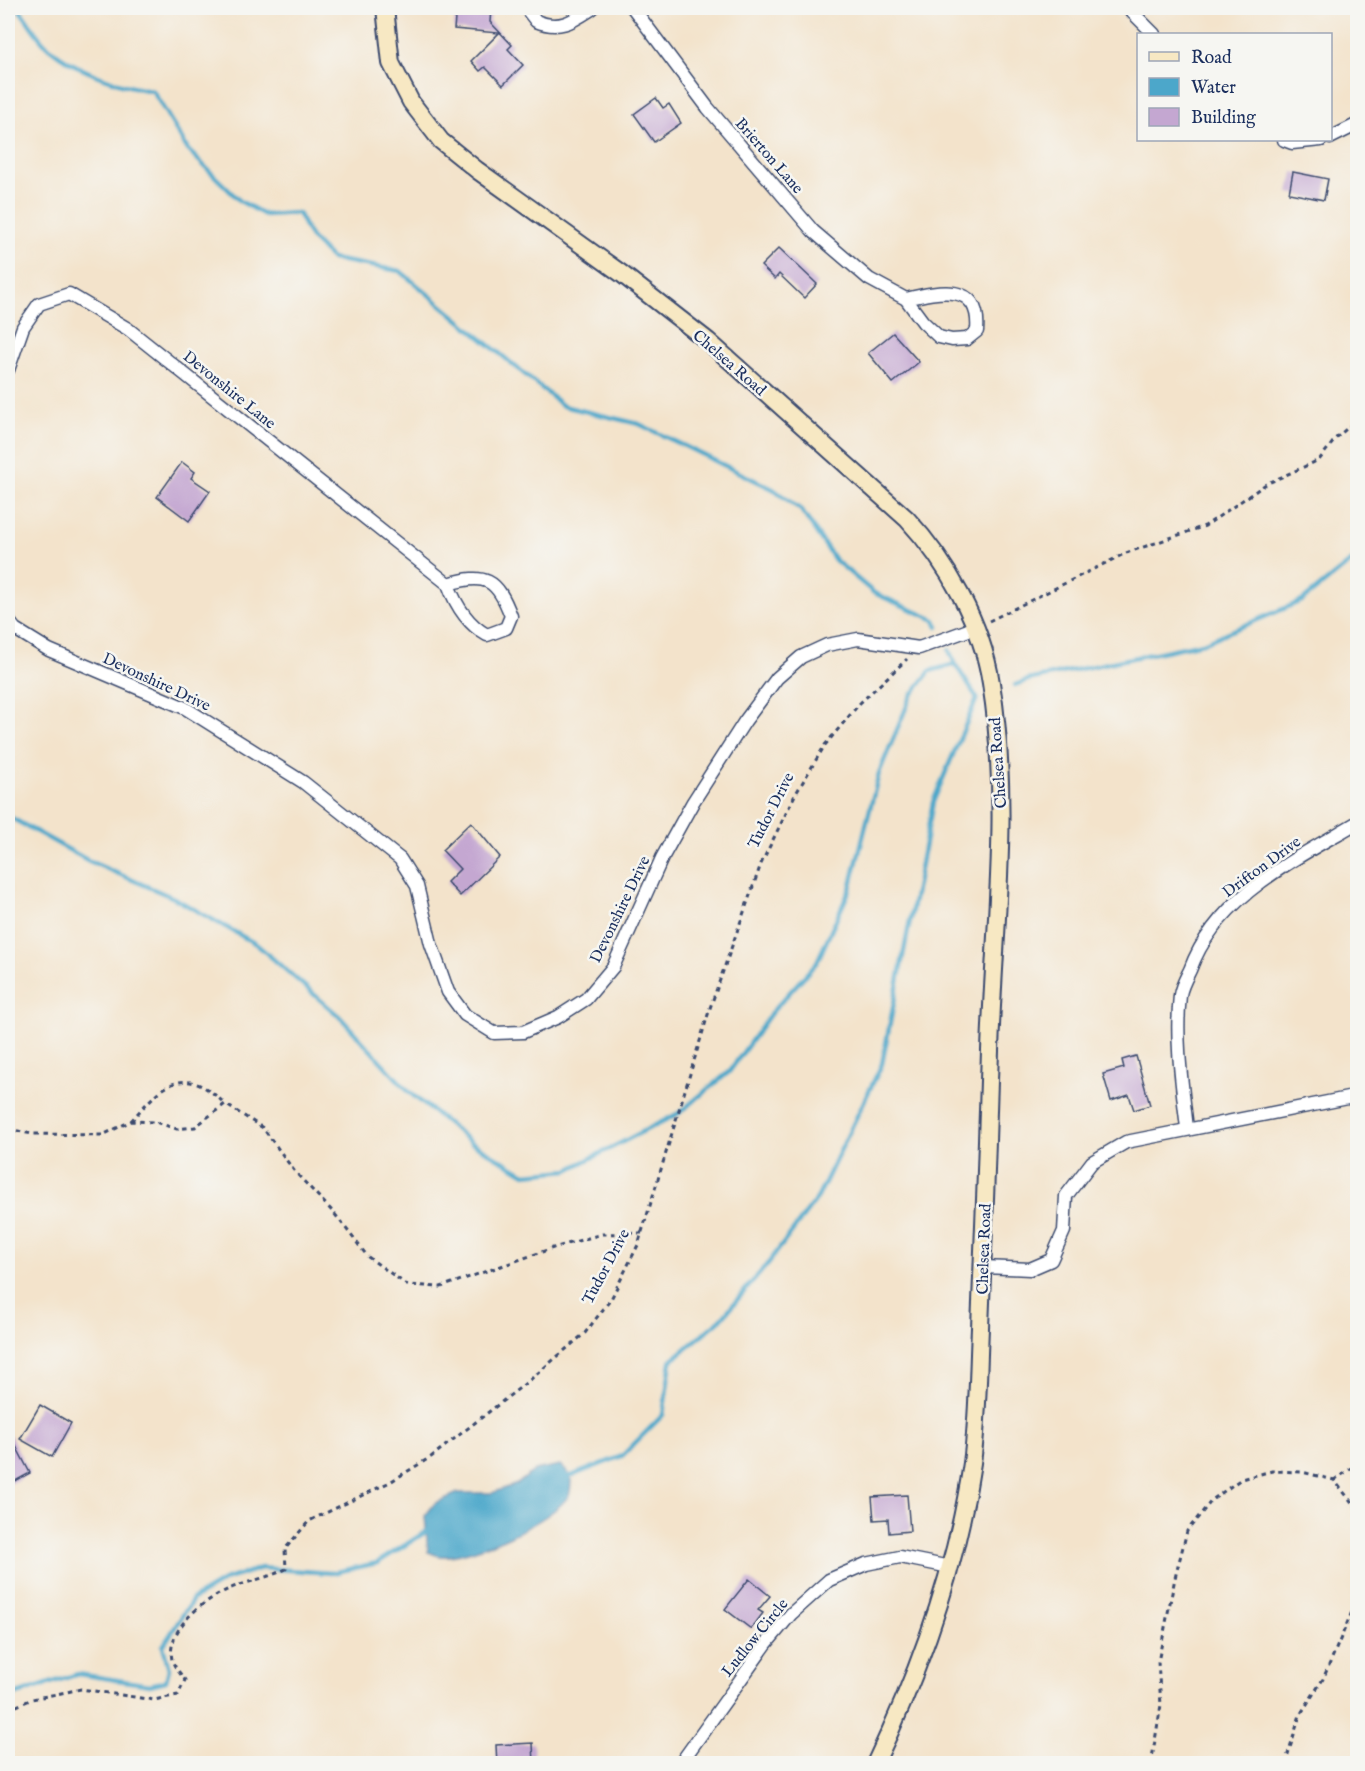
<svg xmlns="http://www.w3.org/2000/svg" width="1365" height="1771" viewBox="0 0 1365 1771" font-family="'IM FELL English',serif">
<style>
.water{fill:#4ca7ca;stroke:#346b94;stroke-width:1.5}
.lines{fill:none;stroke-linecap:round;stroke-linejoin:round}
.stream{stroke:#4ca7ca;stroke-width:4.5}
.building{fill:#c4a7d1}
.street-casing{stroke:#3b4a6e;stroke-width:15}
.secondary-casing{stroke:#3b4a6e;stroke-width:20}
.path{stroke:#3b4a6e;stroke-width:3;stroke-dasharray:4.5 4.5;stroke-linecap:butt}
.street{stroke:#fff;stroke-width:12}
.secondary{stroke:#f7e8c3;stroke-width:16}
.labels{text-anchor:middle;stroke-width:5;stroke-linejoin:round;paint-order:stroke}
.street-label{font-size:16px;fill:#1b2f5e;stroke:#f6f6f2}
</style>
<rect width="100%" height="100%" fill="#f6f6f2"/>
<filter id="ink" filterUnits="userSpaceOnUse"><feTurbulence type="fractalNoise" baseFrequency=".0167" numOctaves="2"/><feDisplacementMap in="SourceGraphic" scale="12" xChannelSelector="R" yChannelSelector="G"/><feConvolveMatrix kernelMatrix="1 2 1 2 8 2 1 2 1" color-interpolation-filters="sRGB"/></filter>
<filter id="wash" filterUnits="userSpaceOnUse"><feTurbulence type="fractalNoise" baseFrequency=".008" numOctaves="4" result="noise"/><feDisplacementMap in="SourceGraphic" scale="24" xChannelSelector="R" yChannelSelector="G"/><feGaussianBlur stdDeviation="1.35" result="paint"/><feColorMatrix in="noise" values="0 0 0 0 0 0 0 0 0 0 0 0 0 0 0 0 0 1.4 0 .05"/><feComposite in="paint" operator="in"/></filter>
<g filter="url(#wash)">
<rect width="100%" height="100%" fill="#f3e3cb"/>
<!-- water -->
<path class="water" d="M560 1465 571 1476C571 1482 571 1490 569 1495 555 1520 469 1559 441 1556 437 1556 432 1553 428 1552L425 1516 435 1503 458 1493H492L517 1484 535 1470Z"/>
<g class="lines">
<!-- stream -->
<g class="stream">
<path d="M18 8C28 20 37 38 49 48 77 71 119 86 153 91L188 150 240 201 265 215 298 213 311 238 332 259 400 271 563 406 639 424 773 489 801 510 835 560 874 593 935 620 938 627"/>
<polyline points="949,650 955,664"/>
<polyline points="1015,685 1028,680 1203,643 1302,601 1358,556"/>
<polyline points="8,816 89,861 174,898 256,944 340,1017 409,1092 472,1143 525,1174 568,1170 679,1113 729,1072 771,1013 817,962 850,889 879,773 911,696 930,671 955,664 977,698 933,802 882,1064 818,1197 770,1261 721,1319 671,1361 663,1415 622,1456 566,1478"/>
<polyline points="8,1697 78,1674 150,1685 166,1681 169,1669 163,1646 193,1599 227,1579 261,1568 332,1573 377,1563 432,1528"/>
</g>
</g>
<g id="blocks">
<!-- building -->
<g class="building">
<polygon points="456,8 491,8 490,22 512,45 508,49 523,65 503,85 485,67 480,71 471,61 499,33 454,29"/>
<polygon points="656,98 663,108 669,104 681,123 654,142 634,114"/>
<polygon points="1293,172 1328,179 1324,200 1289,193"/>
<polygon points="779,248 817,284 804,298 779,274 775,279 761,266"/>
<polygon points="893,333 919,362 893,383 868,353"/>
<polygon points="182,462 195,472 191,478 210,491 189,521 157,497"/>
<polygon points="471,822 500,857 460,896 447,882 460,869 442,850"/>
<polygon points="1136,1056 1150,1105 1134,1110 1129,1095 1111,1101 1103,1074 1124,1068 1122,1060"/>
<polygon points="40,1405 71,1423 52,1457 20,1439"/>
<polygon points="8,1431 30,1473 8,1485"/>
<polygon points="907,1495 910,1531 889,1533 888,1519 874,1520 872,1497"/>
<polygon points="749,1579 770,1596 758,1610 763,1613 751,1629 725,1609"/>
<polygon points="533,1743 534,1764 497,1764 496,1745"/>
</g>
</g>
</g>
<g filter="url(#ink)">
<use href="#blocks" fill-opacity="0" stroke="#3b4a6e" stroke-width="1.5"/>
<g class="lines">
<defs>
<g id="street">
<path d="M526 8 536 21C560 31 573 21 593 8"/>
<path d="M633 8 708 108 813 231 869 279 906 299 923 322 939 337 952 340 967 339 977 331C981 281 939 291 906 299"/>
<polyline points="1128,8 1154,34"/>
<polyline points="1330,138 1358,124"/>
<polyline points="1284,140 1292,143 1321,140"/>
<path d="M8 370 23 327 39 304 69 294 128 329 448 584C456 606 467 624 487 635L506 628 511 616C497 578 485 573 448 584"/>
<polyline points="8,620 15,629 49,650 185,708 303,782 400,859 417,886 431,944 448,992 465,1015 494,1033 523,1032 558,1017 586,999 613,967 662,858 693,802 745,721 777,678 801,657 827,645 858,639 919,648 974,628"/>
<path d="M1187 1128C1182 1085 1175 1039 1180 995 1181 987 1186 978 1190 970 1217 896 1294 860 1358 822"/>
<polyline points="983,1267 1030,1269 1051,1260 1064,1231 1066,1196 1092,1162 1126,1142 1358,1096"/>
<polyline points="680,1764 766,1644 791,1614 829,1580 866,1564 900,1557 950,1567"/>
</g>
<path id="secondary" d="M385 8 391 63 411 102 441 141 477 170 622 274 708 341 907 519C947 562 982 624 991 683 1011 807 994 927 990 1051 987 1143 984 1236 980 1328 978 1373 978 1419 972 1463 957 1566 920 1670 875 1764"/>
</defs>
<!-- street casing -->
<use href="#street" class="street-casing"/>
<!-- secondary casing -->
<use href="#secondary" class="secondary-casing"/>
<!-- path -->
<g class="path">
<polyline points="989,621 1126,553 1205,526 1266,484 1319,460 1337,437 1358,419"/>
<path d="M131 1121C163 1084 184 1063 225 1104"/>
<polyline points="8,1129 32,1134 103,1135 131,1121 155,1122 177,1129 195,1127 225,1104 263,1128 295,1172 334,1213 368,1257 407,1285 441,1287 553,1248 602,1234 642,1233"/>
<polyline points="1334,1480 1358,1464"/>
<path d="M8 1710 32 1699 81 1689 154 1700 178 1695 185 1680C181 1674 174 1667 172 1660 166 1628 204 1600 229 1589 248 1581 268 1578 286 1569L285 1549 309 1521 390 1482 431 1457 531 1379 585 1333 611 1299 638 1245 710 1008 761 864 795 795 825 745 860 703 907 659"/>
<polyline points="1151,1764 1161,1705 1158,1662 1175,1578 1187,1531 1212,1500 1241,1479 1272,1471 1302,1472 1334,1480 1358,1510"/>
<polyline points="1285,1764 1300,1715 1323,1679 1358,1598"/>
</g>
<!-- street -->
<use href="#street" class="street"/>
<!-- secondary -->
<use href="#secondary" class="secondary"/>
</g>
</g>
<g class="labels">
<!-- street labels -->
<g class="street-label">
<text transform="translate(770 155) rotate(49)" y="6">Brierton Lane</text>
<text transform="translate(730 362) rotate(41)" y="6">Chelsea Road</text>
<text transform="translate(230 389) rotate(39)" y="6">Devonshire Lane</text>
<text transform="translate(157 681) rotate(25)" y="6">Devonshire Drive</text>
<text transform="translate(997 763) rotate(-94)" y="6">Chelsea Road</text>
<text transform="translate(770 810) rotate(-63)" y="6">Tudor Drive</text>
<text transform="translate(1261 866) rotate(-36)" y="6">Drifton Drive</text>
<text transform="translate(619 909) rotate(-64)" y="6">Devonshire Drive</text>
<text transform="translate(983 1249) rotate(-88)" y="6">Chelsea Road</text>
<text transform="translate(605 1266) rotate(-62)" y="6">Tudor Drive</text>
<text transform="translate(754 1637) rotate(-51)" y="6">Ludlow Circle</text>
</g>
</g>
<!-- margin -->
<rect width="1365" height="1771" fill="none" stroke="#f6f6f2" stroke-width="30"/>
<!-- legend -->
<rect x="1137" y="33" width="195" height="108" fill="#f6f6f2" stroke="#9ea6b7" stroke-width="1.5"/>
<rect x="1149" y="52" width="30" height="9" fill="#f7e8c3" stroke="#9ea6b7" stroke-width="1.5"/>
<text x="1191" y="63" font-size="18" fill="#1b2f5e">Road</text>
<rect x="1149" y="78" width="30" height="18" fill="#4ca7ca" stroke="#9ea6b7" stroke-width="1.5"/>
<text x="1191" y="93" font-size="18" fill="#1b2f5e">Water</text>
<rect x="1149" y="108" width="30" height="18" fill="#c4a7d1" stroke="#9ea6b7" stroke-width="1.5"/>
<text x="1191" y="123" font-size="18" fill="#1b2f5e">Building</text>
</svg>
